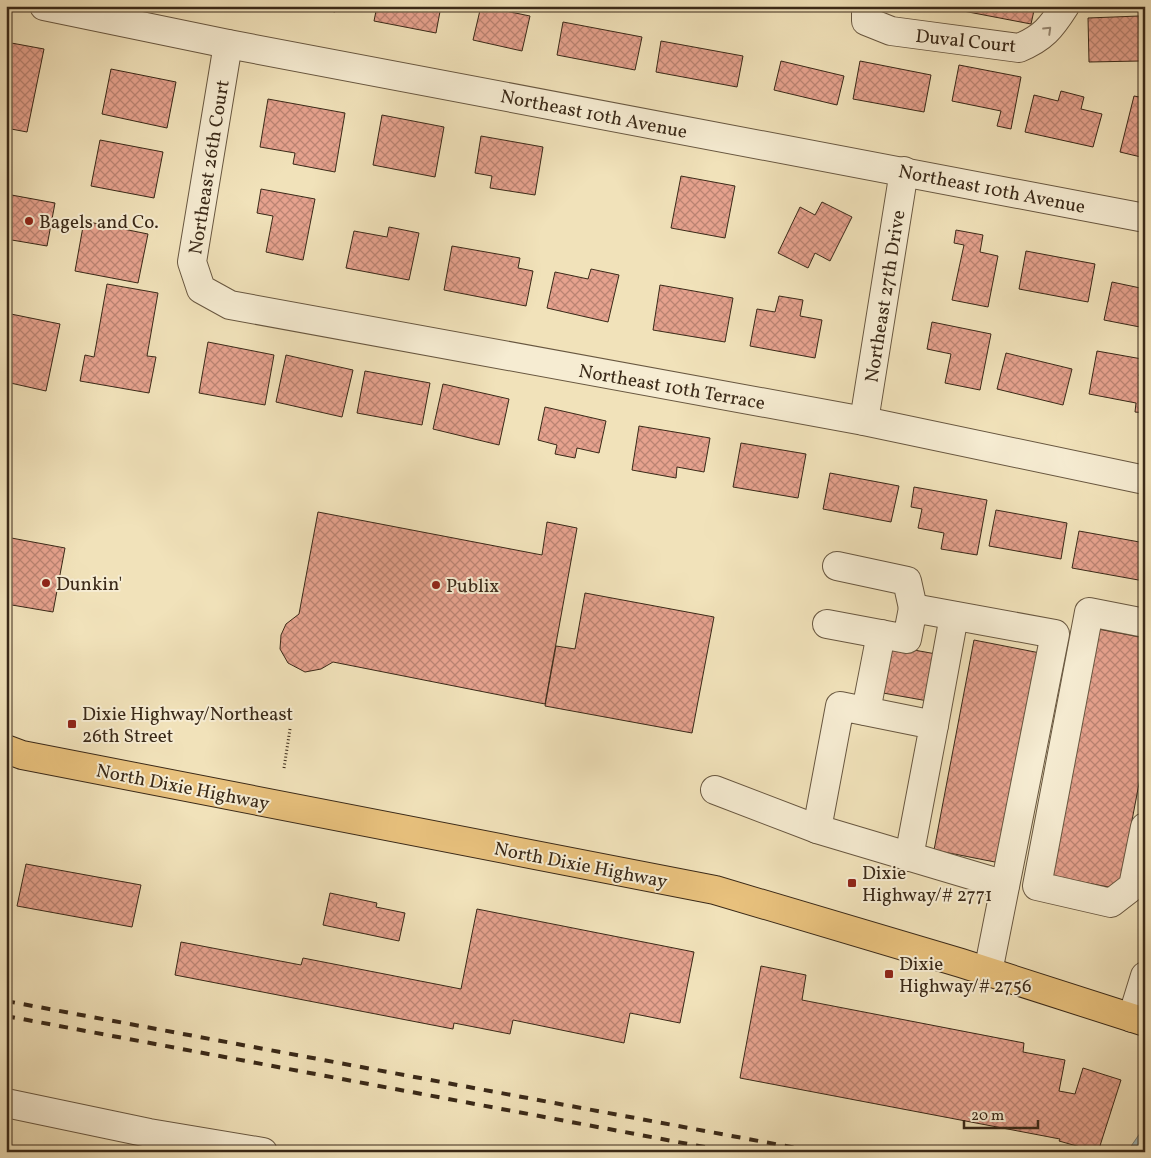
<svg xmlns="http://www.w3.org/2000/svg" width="1151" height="1158" viewBox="0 0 1151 1158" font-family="Vollkorn,serif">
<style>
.water{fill:url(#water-waves);stroke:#78807a}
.building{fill:url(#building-cross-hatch);stroke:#3a2918}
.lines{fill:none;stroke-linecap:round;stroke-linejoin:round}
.minor-casing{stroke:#685740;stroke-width:30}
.major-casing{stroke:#3a2918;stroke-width:30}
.path{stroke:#3a2918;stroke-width:3;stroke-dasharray:1 2.5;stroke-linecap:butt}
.minor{stroke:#f6ecd2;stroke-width:28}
.major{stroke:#e8c17d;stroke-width:28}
.rail{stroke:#3a2918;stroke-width:4;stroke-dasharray:9 9;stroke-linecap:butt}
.oneway{stroke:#988a75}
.poi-dot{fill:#8f2418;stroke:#f6ecd2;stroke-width:2}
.labels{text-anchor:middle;stroke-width:4;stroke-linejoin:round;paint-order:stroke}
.street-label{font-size:19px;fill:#3a2918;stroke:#f6ecd2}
.poi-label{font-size:19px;fill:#3a2918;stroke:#f6ecd2;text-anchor:start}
</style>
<defs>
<pattern id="water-waves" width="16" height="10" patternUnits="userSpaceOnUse" patternTransform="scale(1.25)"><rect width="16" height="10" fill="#a1babc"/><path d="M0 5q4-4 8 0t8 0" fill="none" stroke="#849798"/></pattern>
<pattern id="building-cross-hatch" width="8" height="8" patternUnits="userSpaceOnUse" patternTransform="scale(1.25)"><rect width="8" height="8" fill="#e6a28e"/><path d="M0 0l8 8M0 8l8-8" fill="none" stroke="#bb8473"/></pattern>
</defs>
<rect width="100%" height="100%" fill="#f1e2ba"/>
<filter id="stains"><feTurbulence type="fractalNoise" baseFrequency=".004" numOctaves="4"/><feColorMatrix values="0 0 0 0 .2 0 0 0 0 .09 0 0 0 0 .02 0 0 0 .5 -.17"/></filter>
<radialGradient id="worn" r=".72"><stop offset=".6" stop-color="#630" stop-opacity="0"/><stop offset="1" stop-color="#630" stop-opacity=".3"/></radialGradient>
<!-- water -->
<polygon class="water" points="1145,1126 1145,1152 1127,1152"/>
<!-- building -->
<g class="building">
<polygon points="306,6 337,6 335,12"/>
<polygon points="377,6 441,6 436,33 374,21"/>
<polygon points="481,6 530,16 522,51 473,40"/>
<polygon points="937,6 1035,6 1031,24"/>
<polygon points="1139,16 1140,61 1089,62 1088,18"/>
<polygon points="563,22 642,37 635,70 557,55"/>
<polygon points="661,41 743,56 737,87 656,72"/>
<polygon points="6,42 44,49 27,132 6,128"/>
<polygon points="781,61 844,76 837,105 774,90"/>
<polygon points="860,61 931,75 924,112 853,99"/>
<polygon points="959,65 1021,77 1011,129 997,126 1001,111 952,101"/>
<polygon points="111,69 176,82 167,128 102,114"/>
<polygon points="1061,91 1084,97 1081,109 1102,114 1093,147 1025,132 1034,95 1058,101"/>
<polygon points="1134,96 1145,98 1145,158 1120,152"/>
<polygon points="268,99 345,113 335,172 293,164 295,153 260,147"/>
<polygon points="382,115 444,127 435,177 373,165"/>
<polygon points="481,136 543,147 535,195 490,188 492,176 475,173"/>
<polygon points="100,140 163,152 154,198 91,186"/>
<polygon points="681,176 735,186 725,238 671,228"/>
<polygon points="261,189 315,199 303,260 266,252 273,216 257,213"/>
<polygon points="6,194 55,203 47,246 6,239"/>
<polygon points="822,202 852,217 830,261 815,253 808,268 778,253 800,207 815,215"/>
<polygon points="84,221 148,234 138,283 75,271"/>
<polygon points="389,227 419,233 409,280 346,268 354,231 387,237"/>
<polygon points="956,230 983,235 980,252 998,256 988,307 952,300 964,245 954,243"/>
<polygon points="452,246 520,258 518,268 533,271 526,306 444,290"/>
<polygon points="1026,251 1095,264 1088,302 1019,289"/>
<polygon points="591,269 619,275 608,322 547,308 555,272 588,279"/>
<polygon points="1112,282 1145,289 1145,328 1104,320"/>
<polygon points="107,284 158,293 147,356 156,357 149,393 80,381 85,355 94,357"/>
<polygon points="660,285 733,298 725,342 653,330"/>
<polygon points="779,296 803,300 800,316 822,320 815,358 750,346 757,309 775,312"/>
<polygon points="6,313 60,324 46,391 6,382"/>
<polygon points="932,322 991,334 980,390 945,383 951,354 927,349"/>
<polygon points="208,342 274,355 265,405 199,393"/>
<polygon points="1097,351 1142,359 1139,376 1145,377 1145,413 1135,412 1136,403 1089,394"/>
<polygon points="1006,353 1072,369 1063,405 997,389"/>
<polygon points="286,355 353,370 342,417 276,402"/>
<polygon points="365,371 430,383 422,425 357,413"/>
<polygon points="443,384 509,399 499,445 433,429"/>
<polygon points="545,407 606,421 599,453 577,448 575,458 555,454 557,445 538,440"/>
<polygon points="639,426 710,438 704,472 677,467 676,478 632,470"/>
<polygon points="741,443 806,454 798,498 733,487"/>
<polygon points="830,473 899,486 891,522 823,509"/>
<polygon points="914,487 987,500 977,555 941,549 944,533 918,528 922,509 911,507"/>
<polygon points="996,510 1067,523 1061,559 989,546"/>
<polygon points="318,512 542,555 547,522 577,528 545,704 333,662 321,669 305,672 288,663 280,649 281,635 286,624 299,614"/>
<polygon points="1079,531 1145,543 1144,581 1072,568"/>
<polygon points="6,537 65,548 53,612 6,604"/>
<polygon points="585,593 714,617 692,733 545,706 556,646 575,649"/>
<polygon points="1098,629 1145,638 1145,752 1119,889 1051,876"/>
<polygon points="974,640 1040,653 1000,863 934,850"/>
<polygon points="892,646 936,654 928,701 883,693"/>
<polygon points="26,864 141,885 132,927 17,906"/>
<polygon points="330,893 377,903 376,907 405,913 399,941 323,925"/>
<polygon points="477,909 694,952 680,1023 630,1013 624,1043 513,1020 510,1034 454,1023 453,1029 175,975 181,942 301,965 303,958 461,989"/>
<polygon points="761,966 806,975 802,1000 1024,1043 1023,1052 1065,1060 1059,1091 1075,1094 1083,1068 1121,1080 1098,1152 1059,1141 1060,1139 740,1078"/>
<polygon points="6,1146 38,1152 6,1152"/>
</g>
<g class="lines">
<defs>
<g id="minor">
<polyline points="44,6 228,44 1145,218"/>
<path d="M866 6V21L891 31 1019 48C1043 38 1051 28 1065 6"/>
<polyline points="228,44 192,262 201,289 230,305 864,421 1145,480"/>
<polyline points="864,421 904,171"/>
<polyline points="837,566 907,581 913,608"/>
<polyline points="1145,623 1089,612 1037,886 1111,903 1133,886 1145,827"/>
<polyline points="827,624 907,639 913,608 1055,634 988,972"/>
<polyline points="866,711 881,634"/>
<polyline points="934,725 954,616"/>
<polyline points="715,790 817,829 1005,885"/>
<polyline points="817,829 840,706 934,725 909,857"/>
<polyline points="1132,1018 1145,976"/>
<polyline points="6,1103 149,1133 263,1152"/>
</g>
<polyline id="major" points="6,749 22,755 715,890 961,963 1145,1022"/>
</defs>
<!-- minor casing -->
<use href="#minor" class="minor-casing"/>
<!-- major casing -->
<use href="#major" class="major-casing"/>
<!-- path -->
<polyline class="path" points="284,768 290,729"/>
<!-- minor -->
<use href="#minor" class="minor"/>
<!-- major -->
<use href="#major" class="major"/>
<!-- rail -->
<g class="rail">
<polyline points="6,1001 818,1152"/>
<polyline points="6,1016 731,1152"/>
</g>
</g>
<!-- one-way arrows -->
<defs><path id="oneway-chevron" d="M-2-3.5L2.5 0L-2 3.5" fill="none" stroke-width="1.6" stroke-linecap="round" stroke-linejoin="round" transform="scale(1.25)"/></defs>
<use class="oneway" href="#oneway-chevron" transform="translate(1048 30) rotate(-44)"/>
<!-- markers -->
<g class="poi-dot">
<circle cx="29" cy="221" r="5"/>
<circle cx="46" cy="583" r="5"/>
<circle cx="436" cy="585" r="5"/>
<rect x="67" y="719" width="10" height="10" rx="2.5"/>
<rect x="847" y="878" width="10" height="10" rx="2.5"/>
<rect x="884" y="969" width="10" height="10" rx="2.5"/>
</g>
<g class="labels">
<!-- street labels -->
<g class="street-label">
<text transform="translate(966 40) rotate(6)" y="7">Duval Court</text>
<text transform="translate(594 113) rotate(11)" y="7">Northeast 10th Avenue</text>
<text transform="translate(208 167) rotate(-81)" y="7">Northeast 26th Court</text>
<text transform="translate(992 188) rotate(11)" y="7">Northeast 10th Avenue</text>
<text transform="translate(884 296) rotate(-81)" y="7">Northeast 27th Drive</text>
<text transform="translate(672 386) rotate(10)" y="7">Northeast 10th Terrace</text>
<text transform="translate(183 786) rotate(11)" y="7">North Dixie Highway</text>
<text transform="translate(581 864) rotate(11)" y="7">North Dixie Highway</text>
</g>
<!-- poi labels -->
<g class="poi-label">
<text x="39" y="228">Bagels and Co.</text>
<text x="56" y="590">Dunkin'</text>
<text x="446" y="592">Publix</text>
<text x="82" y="720">Dixie Highway/Northeast<tspan x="82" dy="22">26th Street</tspan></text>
<text x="862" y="879">Dixie<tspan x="862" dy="22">Highway/# 2771</tspan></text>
<text x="899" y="970">Dixie<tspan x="899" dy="22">Highway/# 2756</tspan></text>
</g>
</g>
<!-- margin -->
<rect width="1151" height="1158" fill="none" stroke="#f1e2ba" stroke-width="25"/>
<rect x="8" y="8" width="1136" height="1143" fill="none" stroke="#3a2918" stroke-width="2.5"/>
<rect x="12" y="12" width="1126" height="1133" fill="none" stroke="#3a2918"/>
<!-- scale -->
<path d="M964 1120v8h74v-8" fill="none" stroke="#3a2918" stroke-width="2.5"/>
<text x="971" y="1120" font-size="15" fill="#3a2918" stroke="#f6ecd2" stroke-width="4" paint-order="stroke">20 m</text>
<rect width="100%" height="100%" filter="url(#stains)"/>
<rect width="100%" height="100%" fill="url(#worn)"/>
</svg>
